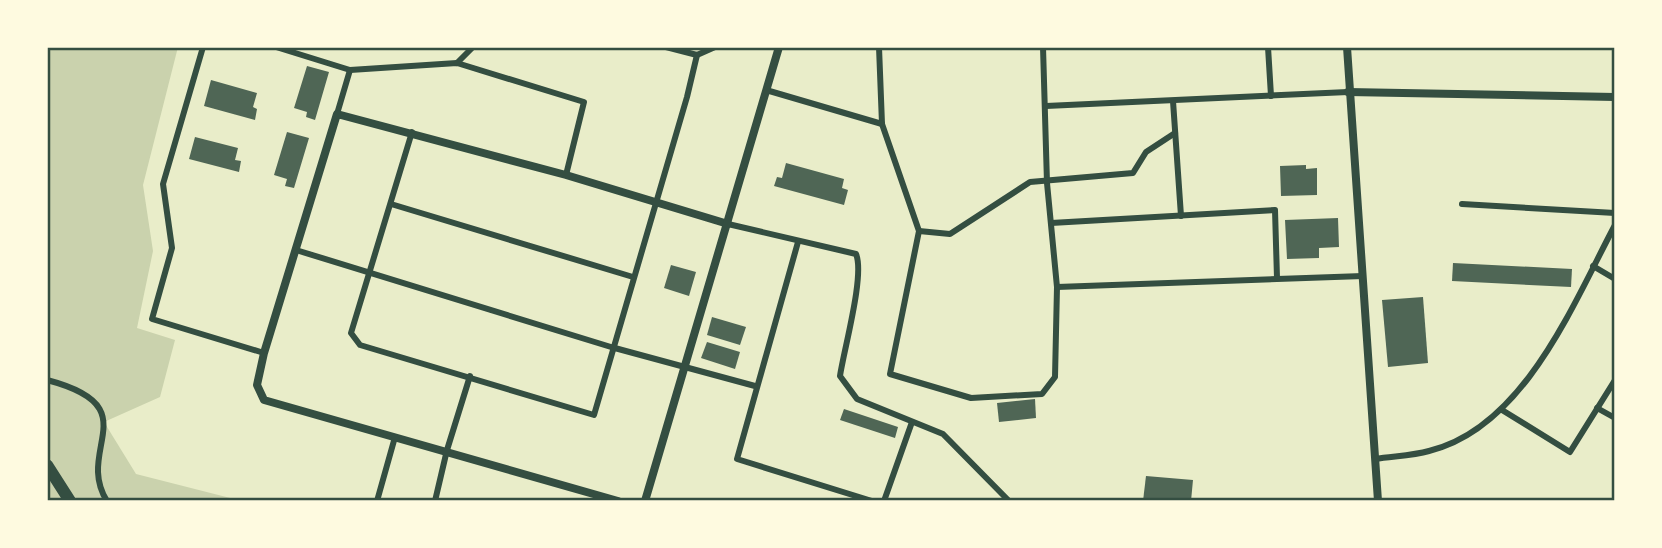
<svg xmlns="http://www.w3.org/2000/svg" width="1662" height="548" viewBox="0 0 1662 548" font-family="Montserrat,sans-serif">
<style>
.green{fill:#cad2ad}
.building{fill:#4f6655}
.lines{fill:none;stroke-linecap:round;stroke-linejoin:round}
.minor{stroke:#344e41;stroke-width:6}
.tertiary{stroke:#344e41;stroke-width:8}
.motorway{stroke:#344e41;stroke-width:12}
.neatline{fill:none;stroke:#344e41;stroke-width:2.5}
</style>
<rect width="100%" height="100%" fill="#e9edc9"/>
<!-- green -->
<g class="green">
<polygon points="47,47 178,47 143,185 153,251 137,328 175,340 160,397 104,422 136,474 242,501 47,501"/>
<polygon points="354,47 454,47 362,50"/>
</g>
<!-- building -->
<g class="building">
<polygon points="307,66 329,72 315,120 306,117 307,112 294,108"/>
<polygon points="211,80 257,93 253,107 257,109 255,120 204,106"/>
<polygon points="287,132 309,138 294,188 285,186 287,179 274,175"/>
<polygon points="195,137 238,148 235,160 241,161 239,172 189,159"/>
<polygon points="786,163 844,179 842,188 848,190 844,205 774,186 777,177 782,178"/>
<polygon points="1306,165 1306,169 1317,168 1317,195 1281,196 1280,166"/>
<polygon points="1338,218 1339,247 1319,248 1319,258 1287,259 1285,220"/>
<polygon points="1453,263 1572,269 1571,287 1452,281"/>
<polygon points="671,265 696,272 689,296 664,288"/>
<polygon points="1423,297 1428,363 1388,367 1382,300"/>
<polygon points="712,317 746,327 740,345 707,335"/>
<polygon points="707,342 740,352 735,369 701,358"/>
<polygon points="1035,399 1036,418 999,422 997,403"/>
<polygon points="844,409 898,427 895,438 840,420"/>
<polygon points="1146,476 1193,480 1191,501 1143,501"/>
</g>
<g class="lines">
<!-- minor -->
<g class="minor">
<polyline points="203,47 163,184 172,248 152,319 264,353"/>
<polyline points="276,47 350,70 457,63 584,102 566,175"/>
<polyline points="666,47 697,55 715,47"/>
<polyline points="879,47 882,124 919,231 890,374 971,398 1042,394 1055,377 1057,287 1047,183 1043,47"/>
<polyline points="1268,47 1271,96"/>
<polyline points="457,63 473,47"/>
<polyline points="766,90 882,124"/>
<polyline points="1173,101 1181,216"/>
<polyline points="1046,106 1348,92"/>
<polyline points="337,114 350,70"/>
<polyline points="412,132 351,333 360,345 594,415 687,97 697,55"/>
<polyline points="391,204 633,277"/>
<polyline points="1462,204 1615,213"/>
<polyline points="1051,223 1275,210 1277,278"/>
<path d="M728 224 856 254C865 275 844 349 840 376L857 399 943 434 1009 501"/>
<polyline points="919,231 950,234 1030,182 1133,173 1146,152 1175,133"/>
<polyline points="798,242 737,459 872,501"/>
<polyline points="296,250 611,347 755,386"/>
<polyline points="1593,266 1615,279"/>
<polyline points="1057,287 1363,276"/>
<path d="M47 380C150 407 74 449 107 501"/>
<polyline points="1597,408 1615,418"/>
<polyline points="1502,410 1570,452 1615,380"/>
<path d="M1375 459C1393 456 1412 456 1429 451 1524 428 1573 304 1615 225"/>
<polyline points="377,501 395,437"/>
<polyline points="435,501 447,450 470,376"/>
<polyline points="884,501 912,422"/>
</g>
<!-- tertiary -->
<g class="tertiary">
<polyline points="1347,47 1378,501"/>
<polyline points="1348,92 1615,97"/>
<polyline points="618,501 264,400 257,385 264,353 337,114 566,175 728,224"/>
<polyline points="645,501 779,47"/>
</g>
<!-- motorway -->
<polyline class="motorway" points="47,465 70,501"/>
</g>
<!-- border -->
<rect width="1662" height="548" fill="none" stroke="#fefae0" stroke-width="98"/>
<rect x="49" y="49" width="1564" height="450" class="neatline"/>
</svg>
